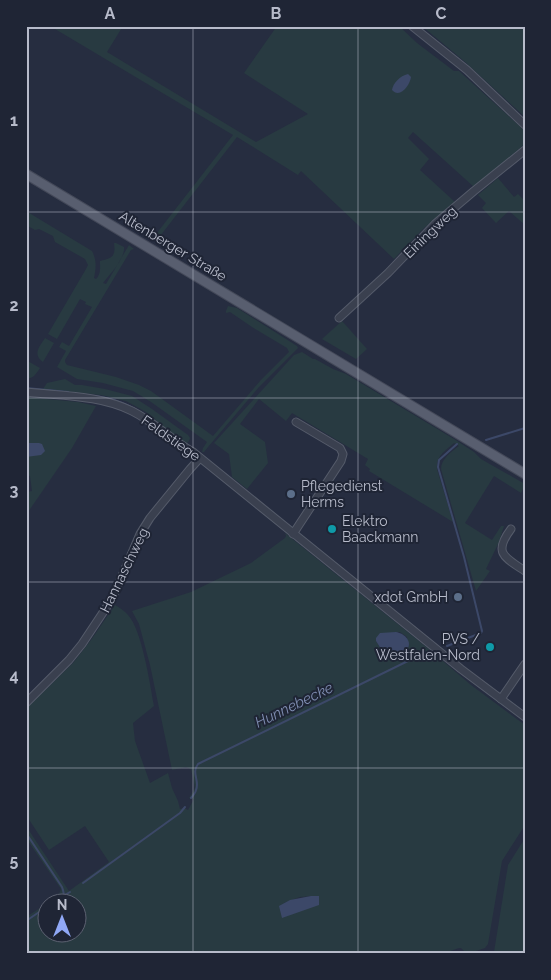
<svg xmlns="http://www.w3.org/2000/svg" width="551" height="980" viewBox="0 0 551 980" font-family="Raleway,sans-serif">
<style>
.green{fill:#283a41;fill-rule:evenodd}
.water{fill:#3c4868}
.lines{fill:none;stroke-linecap:round;stroke-linejoin:round}
.stream{stroke:#3c4868;stroke-width:2}
.minor-casing{stroke:#555b6a;stroke-width:9}
.major-casing{stroke:#444959;stroke-width:11}
.minor{stroke:#3a404f;stroke-width:7}
.major{stroke:#585e6f;stroke-width:9}
.grid{fill:none;stroke:#b7bbca;stroke-width:1;stroke-opacity:0.55}
.service-dot{fill:#5c6f8a;stroke:#1f2535;stroke-width:2}
.culture-dot{fill:#0f9aa8;stroke:#1f2535;stroke-width:2}
.labels{text-anchor:middle;stroke-width:4;stroke-linejoin:round;paint-order:stroke}
.street-label{font-size:14px;fill:#b7bbca;stroke:#1f2535}
.poi-label{font-size:14px;fill:#b7bbca;stroke:#1f2535;text-anchor:start}
.water-label{font-size:15px;font-style:italic;fill:#7f8db1;stroke:#1f2535}
.neatline{fill:none;stroke:#b7bbca;stroke-width:2}
.grid-label{font-size:16px;text-anchor:middle;font-weight:bold;fill:#b7bbca}
</style>
<rect width="100%" height="100%" fill="#262d40"/>
<!-- green -->
<g class="green">
<polygon points="50,26 123,26 107,52 256,142 308,114 244,73 277,26 399,26 417,43 454,71 459,71 525,131 525,144 474,187 413,132 408,138 429,159 420,170 455,202 423,229 394,259 301,171 298,175 237,137 157,240 153,238 233,135"/>
<polygon points="422,26 525,26 525,117 464,61"/>
<polygon points="498,178 514,197 518,194 523,199 525,197 525,225 509,211 496,223 482,208 486,203 478,195"/>
<path d="M26 211 92 251C97 261 96 268 94 278L96 279C101 274 100 268 100 261 112 258 116 257 114 243H116L124 247C125 259 110 274 103 283L106 284 129 245 134 249 131 250 65 360V362L67 365 116 377 139 385 151 391 213 436 260 381 289 352 287 348 252 327 230 312 226 313V311L228 306 237 308 297 346 298 348 259 387 208 447 204 452H202L203 448 207 442 151 402 133 391 103 383 77 379 57 367 66 351 59 347 62 342 69 346 92 307 85 304 86 302 80 299 57 339 48 334 86 269 88 265 85 259 55 242 53 236 39 229 35 230 26 225Z"/>
<polygon points="342,321 367,349 356,359 322,339"/>
<path d="M45 338 54 343 43 362C32 354 40 346 45 338Z"/>
<path d="M302 352 313 359H315L333 369 346 374 454 439 474 452 481 459 525 484V489H523L521 493 494 476 465 523 492 540 501 526H504L499 542 486 569 490 571 476 591 441 469C441 459 451 452 459 446L454 443C445 451 436 456 437 469L453 522 369 471 370 469 365 465 368 459 292 413 286 421 259 399 240 424 265 442 268 463 247 489 232 477 229 454 214 443 294 355Z"/>
<path d="M26 360 40 368C36 374 34 378 26 379Z"/>
<polygon points="65,379 75,385 82,385 105,389 132,396 152,409 188,435 190,438 189,441 186,444 161,427 159,423 146,412 126,401 101,395 43,389 47,383"/>
<polygon points="26,397 78,402 96,406 72,448 26,515 26,492 32,491 30,476 26,475"/>
<path d="M285 533 430 650 471 685 525 725V825L502 861 488 944 485 948 467 954 461 948H459L442 954H26V917L48 903V932H78V902H48L59 894 61 889 26 838V826L69 891 109 862 85 826 49 850 26 815V709L73 663 91 640 115 605C120 608 125 611 128 615 142 630 150 684 154 706L133 723 135 741 150 783 168 773 172 788 178 801 180 809 184 808 188 810 194 799 189 798 195 788 191 769 186 767 172 770 150 665 139 624 132 611 191 592 251 563 285 538 286 536ZM396 632H400L407 637 408 646 405 651 393 656 385 655 376 641ZM314 896 319 897 287 915 284 903 300 897Z"/>
<polygon points="525,838 525,954 494,954 494,952 508,865"/>
</g>
<!-- water -->
<g class="water">
<path d="M408 74 411 77C410 85 400 99 392 90 393 83 400 76 408 74Z"/>
<polygon points="26,443 39,443 42,444 45,451 41,455 26,457"/>
<path d="M396 632C403 633 412 640 408 648 405 654 391 657 386 657L376 641V638L380 633Z"/>
<polygon points="311,896 319,896 319,905 282,918 279,906 290,900"/>
</g>
<g class="lines">
<!-- stream -->
<g class="stream">
<polyline points="26,388 68,392"/>
<path d="M96 396C122 400 137 409 159 424"/>
<polyline points="486,440 525,428"/>
<polyline points="447,646 481,633 482,631 464,557 438,467 439,460 457,444"/>
<path d="M191 798C192 797 196 792 196 790 200 781 191 773 198 764L414 658 433 651"/>
<polyline points="26,833 62,887 63,890 64,895"/>
<polyline points="83,883 180,813 185,807"/>
<polyline points="53,902 70,892"/>
<polyline points="26,921 48,906"/>
</g>
<defs>
<g id="minor">
<polyline points="412,26 467,70 525,125"/>
<polyline points="339,318 388,273 435,224 474,191 525,150"/>
<path d="M26 392C61 396 100 395 132 411 154 422 172 440 193 452L461 669 525 717"/>
<path d="M511 529C493 553 504 557 525 571"/>
<polyline points="293,534 341,461 343,454 340,448 296,422"/>
<polyline points="501,699 525,664"/>
<polyline points="26,703 69,660 82,644 112,599 131,555 140,534 150,518 190,469 200,458"/>
</g>
<polyline id="major" points="26,174 525,474"/>
</defs>
<!-- minor casing -->
<use href="#minor" class="minor-casing"/>
<!-- major casing -->
<use href="#major" class="major-casing"/>
<!-- minor -->
<use href="#minor" class="minor"/>
<!-- major -->
<use href="#major" class="major"/>
</g>
<!-- grid -->
<path class="grid" d="M193 26V954M358 26V954M26 212H525M26 398H525M26 582H525M26 768H525"/>
<!-- markers -->
<g class="service-dot">
<circle cx="291" cy="494" r="5"/>
<circle cx="458" cy="597" r="5"/>
</g>
<g class="culture-dot">
<circle cx="332" cy="529" r="5"/>
<circle cx="490" cy="647" r="5"/>
</g>
<g class="labels">
<!-- street labels -->
<g class="street-label">
<text transform="translate(430 232) rotate(-44)" y="5">Einingweg</text>
<text transform="translate(173 246) rotate(31)" y="5">Altenberger Straße</text>
<text transform="translate(171 438) rotate(35)" y="5">Feldstiege</text>
<text transform="translate(124 570) rotate(-64)" y="5">Hannaschweg</text>
</g>
<!-- poi labels -->
<g class="poi-label">
<text x="301" y="491">Pflegedienst<tspan x="301" dy="16">Herms</tspan></text>
<text x="342" y="526">Elektro<tspan x="342" dy="16">Baackmann</tspan></text>
<text x="448" y="602" text-anchor="end">xdot GmbH</text>
<text x="480" y="644" text-anchor="end">PVS /<tspan x="480" dy="16">Westfalen-Nord</tspan></text>
</g>
<!-- water labels -->
<g class="water-label">
<text transform="translate(294 705) rotate(-26)" y="5">Hunnebecke</text>
</g>
</g>
<!-- border -->
<rect width="551" height="980" fill="none" stroke="#1f2535" stroke-width="55"/>
<!-- north arrow -->
<g transform="translate(62 918)"><circle r="24" fill="#1f2535" stroke="#5c6171"/>
<path d="M0-4L9 19L0 12L-9 19Z" fill="#90a8f6"/>
<text y="-8" font-size="14" font-weight="bold" text-anchor="middle" fill="#b7bbca">N</text>
</g>
<rect x="28" y="28" width="496" height="924" class="neatline"/>
<g class="grid-label">
<text x="110" y="19">A</text>
<text x="276" y="19">B</text>
<text x="441" y="19">C</text>
<text x="14" y="126">1</text>
<text x="14" y="311">2</text>
<text x="14" y="496">3</text>
<text x="14" y="681">4</text>
<text x="14" y="866">5</text>
</g>
</svg>
